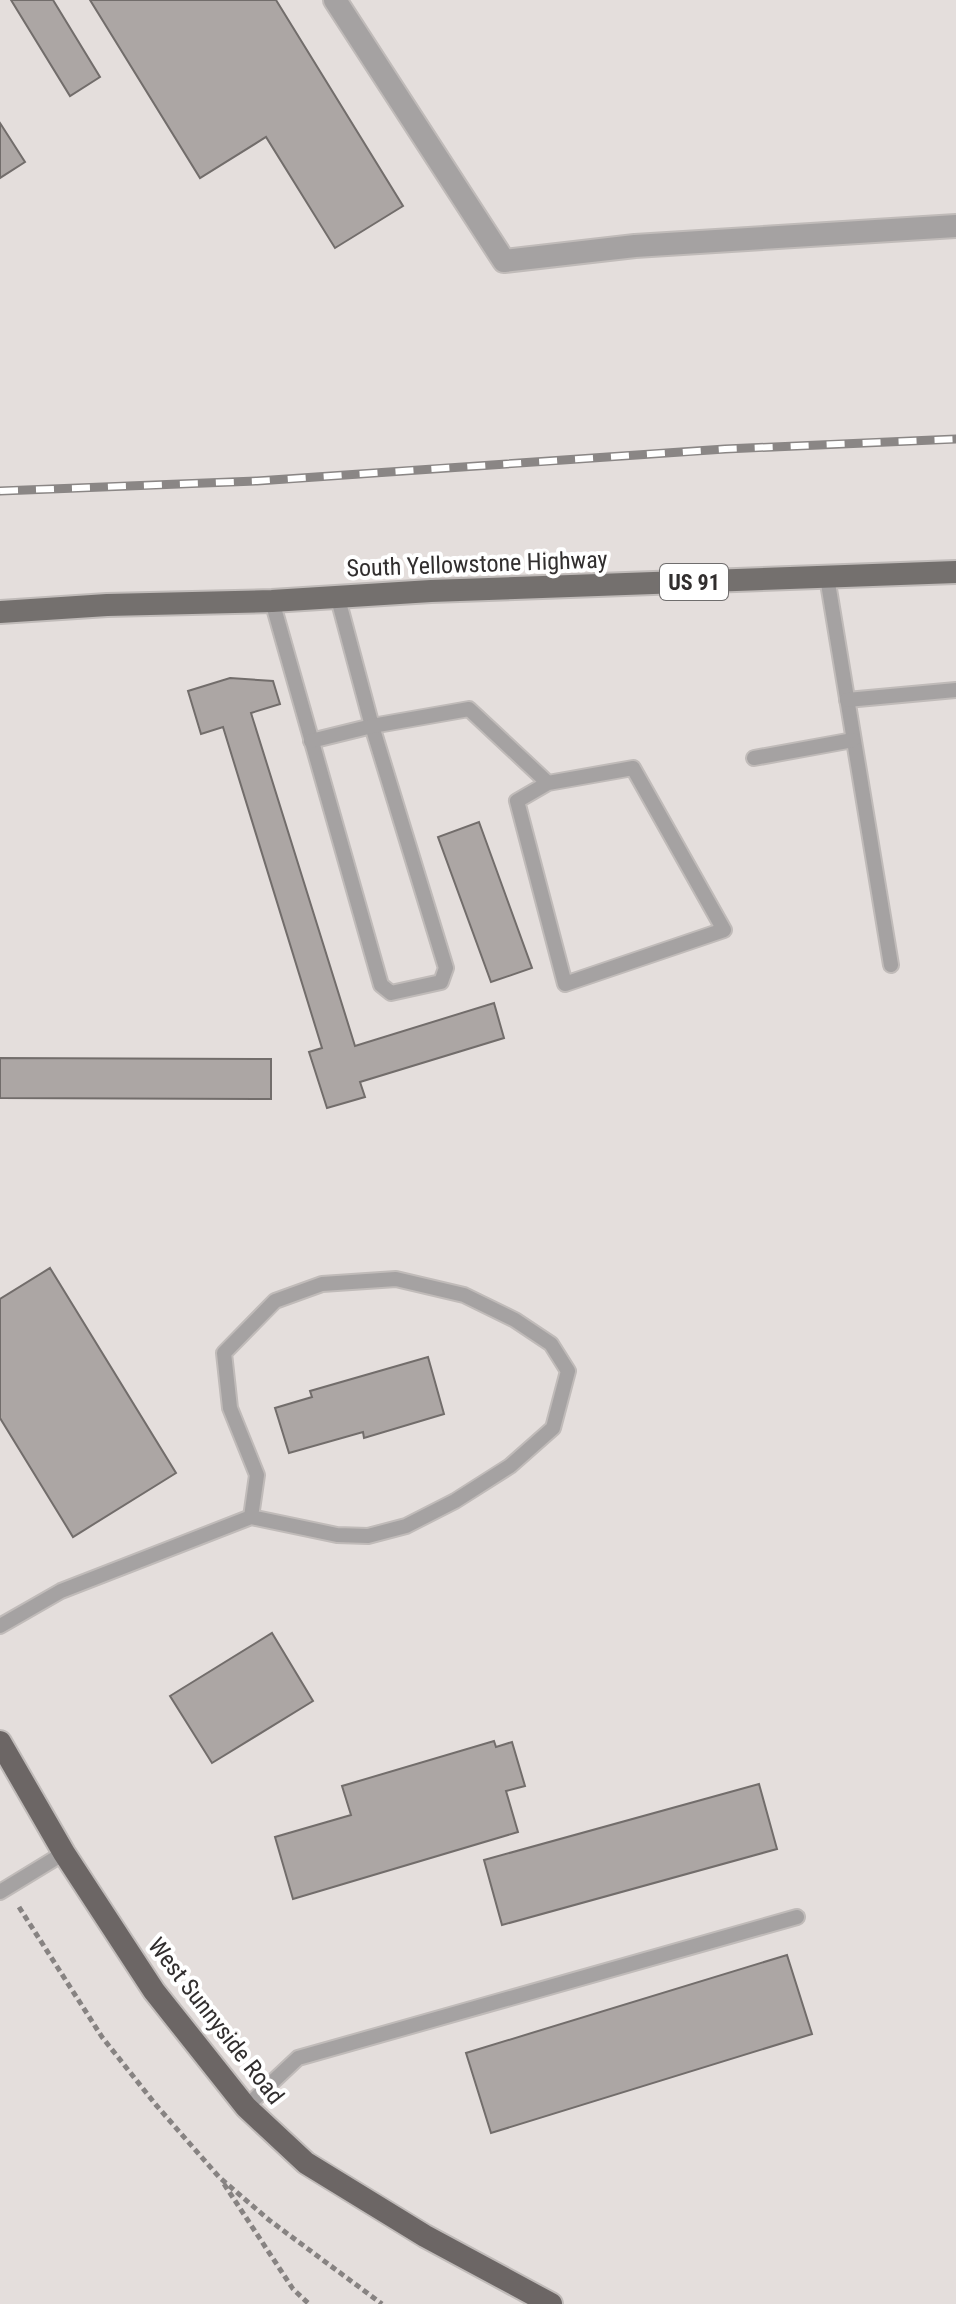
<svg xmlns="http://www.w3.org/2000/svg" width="956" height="2304" viewBox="0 0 956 2304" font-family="'Roboto Condensed',sans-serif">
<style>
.building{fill:#aca6a4;stroke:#726d6b;stroke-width:2}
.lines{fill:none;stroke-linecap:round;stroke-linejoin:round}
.service-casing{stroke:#c0bbb9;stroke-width:18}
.minor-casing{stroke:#c0bbb9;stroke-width:26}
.primary-casing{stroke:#c0bbb9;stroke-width:26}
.trunk-casing{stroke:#c0bbb9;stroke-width:26}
.path{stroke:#878382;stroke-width:5;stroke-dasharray:6 4;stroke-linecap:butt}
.service{stroke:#a5a2a2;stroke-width:14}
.minor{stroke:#a5a2a2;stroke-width:22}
.primary{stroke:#74706e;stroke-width:22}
.trunk{stroke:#6c6665;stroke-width:22}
.rail-casing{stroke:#8a8685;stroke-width:9}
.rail{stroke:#fff;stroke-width:6;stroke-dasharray:18;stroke-linecap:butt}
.labels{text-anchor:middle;stroke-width:8;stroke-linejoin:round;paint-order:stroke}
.shield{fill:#fff;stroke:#6f6d6d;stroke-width:2}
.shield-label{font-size:22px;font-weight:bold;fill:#312e2e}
.street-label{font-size:24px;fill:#312e2e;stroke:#fff}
</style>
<rect width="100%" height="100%" fill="#e4dedc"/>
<!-- building -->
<g class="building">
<polygon points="11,0 53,0 100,77 70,96"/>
<polygon points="90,0 276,0 403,206 335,248 266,137 200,178"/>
<polygon points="0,123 25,162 0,178"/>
<polygon points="230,678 273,681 280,704 251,713 355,1046 494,1003 504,1038 360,1082 365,1097 327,1108 309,1052 322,1048 223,727 201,734 188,691"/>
<polygon points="479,822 532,968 491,982 438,837"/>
<polygon points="0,1058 271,1059 271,1099 0,1098"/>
<polygon points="50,1268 176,1473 73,1537 0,1418 0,1299"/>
<polygon points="428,1357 444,1414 364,1438 363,1432 289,1453 275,1408 312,1397 310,1391"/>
<polygon points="272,1633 313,1701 212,1763 170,1696"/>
<polygon points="494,1741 496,1747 512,1742 525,1786 506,1791 518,1832 293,1899 275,1837 351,1815 342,1786"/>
<polygon points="759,1784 777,1849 502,1925 484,1860"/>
<polygon points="787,1955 812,2034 491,2133 466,2053"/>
</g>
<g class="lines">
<defs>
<g id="service">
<polyline points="827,577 891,965"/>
<polyline points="272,601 381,985 391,993 441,982 446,968 372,726 337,595"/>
<polyline points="847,700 956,690"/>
<polyline points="311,741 372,726 469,709 548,783 517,801 565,984 724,930 633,768 548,783"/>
<polyline points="754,758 853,740"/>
<polyline points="0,1626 61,1591 251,1517 337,1535 368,1536 406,1526 455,1501 510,1466 553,1428 568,1371 551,1344 515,1320 464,1295 396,1279 322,1284 275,1301 224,1353 230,1408 257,1475 251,1517"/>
<polyline points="0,1892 64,1853"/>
<polyline points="246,2107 298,2058 797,1917"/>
</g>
<polyline id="minor" points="335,0 504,261 635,246 956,226"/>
<polyline id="primary" points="0,612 107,605 272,601 431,591 956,572"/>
<polyline id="trunk" points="0,1742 64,1853 154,1991 246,2107 306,2163 425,2236 551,2304"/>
</defs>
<!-- service casing -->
<use href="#service" class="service-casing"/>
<!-- minor casing -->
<use href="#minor" class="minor-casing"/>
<!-- primary casing -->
<use href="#primary" class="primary-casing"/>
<!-- trunk casing -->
<use href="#trunk" class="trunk-casing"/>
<!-- path -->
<g class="path">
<polyline points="19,1907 102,2037 156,2105 219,2177 269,2220 382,2304"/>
<polyline points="224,2184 293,2289 309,2304"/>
</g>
<!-- service -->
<use href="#service" class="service"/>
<!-- minor -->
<use href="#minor" class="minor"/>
<!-- primary -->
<use href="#primary" class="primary"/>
<!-- trunk -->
<use href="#trunk" class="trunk"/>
<defs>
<polyline id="rail" points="0,491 257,481 725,449 956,439"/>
</defs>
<!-- rail casing -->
<use href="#rail" class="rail-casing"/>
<!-- rail -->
<use href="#rail" class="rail"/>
</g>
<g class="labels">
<!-- shield labels -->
<rect class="shield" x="660" y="564" width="68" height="36" rx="6"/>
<g class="shield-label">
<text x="694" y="590">US 91</text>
</g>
<!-- street labels -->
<g class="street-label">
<text transform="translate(477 564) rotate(-2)" y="8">South Yellowstone Highway</text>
<text transform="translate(216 2021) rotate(52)" y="8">West Sunnyside Road</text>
</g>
</g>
</svg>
